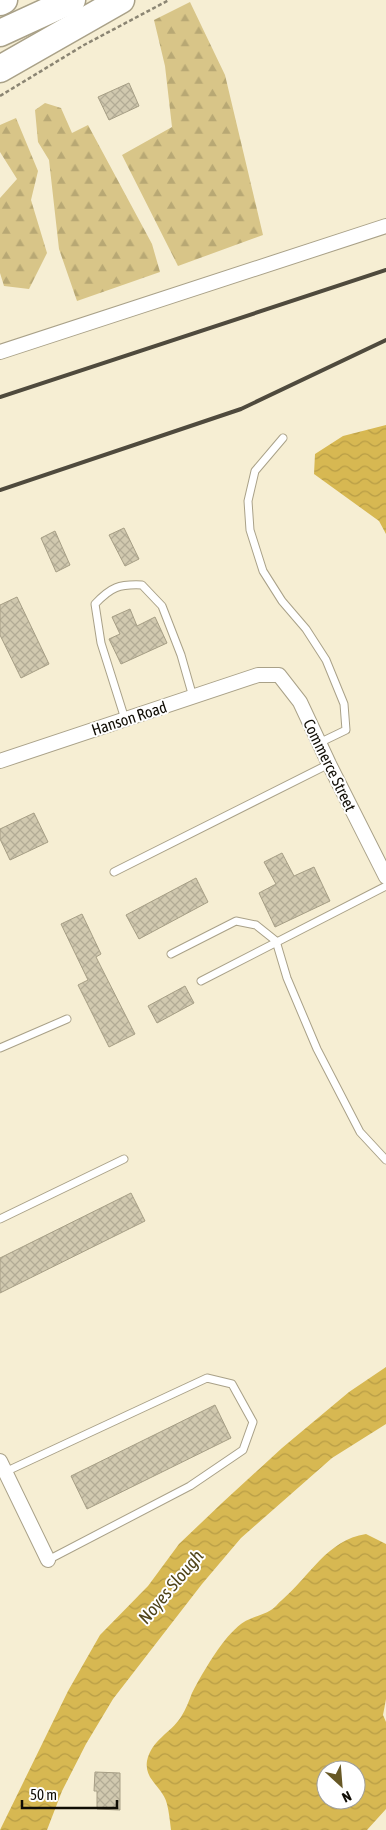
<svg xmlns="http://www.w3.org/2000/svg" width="386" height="1830" viewBox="0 0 386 1830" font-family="'Asap Condensed',sans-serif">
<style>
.forest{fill:url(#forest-firs)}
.water{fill:url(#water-waves);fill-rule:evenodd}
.building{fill:url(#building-cross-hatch);stroke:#a69e85}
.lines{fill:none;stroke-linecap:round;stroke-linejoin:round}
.lane-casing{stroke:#a9a188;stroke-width:9}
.street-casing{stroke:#a9a188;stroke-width:16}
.highway-casing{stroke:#a9a188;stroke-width:29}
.path{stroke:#8b8573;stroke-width:2.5;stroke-dasharray:4 2.5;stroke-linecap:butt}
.lane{stroke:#fff;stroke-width:7}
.street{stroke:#fff;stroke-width:14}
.highway{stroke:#fff;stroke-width:26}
.rail{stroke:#4f4a3d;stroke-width:4}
.labels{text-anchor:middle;stroke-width:4;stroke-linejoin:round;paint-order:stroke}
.street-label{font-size:16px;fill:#100d05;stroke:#fff}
.water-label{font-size:18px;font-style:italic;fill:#504419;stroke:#fff}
</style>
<defs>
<pattern id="forest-firs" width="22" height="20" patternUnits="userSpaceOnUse" patternTransform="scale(1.25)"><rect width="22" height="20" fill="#d8c588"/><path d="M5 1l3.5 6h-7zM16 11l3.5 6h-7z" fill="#b8a874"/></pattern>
<pattern id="water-waves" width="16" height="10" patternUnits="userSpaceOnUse" patternTransform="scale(1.25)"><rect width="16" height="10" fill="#d7b852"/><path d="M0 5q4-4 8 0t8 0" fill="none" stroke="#b89d46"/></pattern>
<pattern id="building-cross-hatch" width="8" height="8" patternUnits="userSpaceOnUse" patternTransform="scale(1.25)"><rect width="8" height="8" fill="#d1c9af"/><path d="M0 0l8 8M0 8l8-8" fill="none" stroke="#b2ab95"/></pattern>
</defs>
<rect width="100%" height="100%" fill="#f6eed3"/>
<!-- forest -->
<g class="forest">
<polygon points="190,2 225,75 263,235 178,266 122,155 172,127 165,66 154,20"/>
<polygon points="45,103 61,108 72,133 88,125 152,244 160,272 77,301 59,249 49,160 38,142 35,110"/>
<polygon points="16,118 38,171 31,200 47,253 29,289 4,286 0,273 0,198 17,179 0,152 0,125"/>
</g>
<!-- water -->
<g class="water">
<polygon points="386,425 386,534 379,521 314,474 315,454 343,436"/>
<polygon points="386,1367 386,1424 332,1458 241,1538 202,1584 113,1699 86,1744 62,1791 47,1830 0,1830 68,1691 100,1635 148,1586 179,1544 222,1503 282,1448 349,1392"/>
<path d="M366 1534 386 1544V1699L383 1715 386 1722V1809L367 1830H171C170 1822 169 1812 167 1804 163 1787 144 1780 147 1761 152 1739 170 1734 181 1717 186 1709 189 1701 192 1693 199 1679 212 1657 222 1644 229 1635 239 1623 250 1619 256 1616 265 1614 271 1610 275 1608 278 1603 282 1600 310 1576 327 1540 366 1534ZM326 1770H356V1800H326Z"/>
</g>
<!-- building -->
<g class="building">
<polygon points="129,83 139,106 109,120 98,97"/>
<polygon points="124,528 139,559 125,566 109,535"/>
<polygon points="55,531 70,565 56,572 41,538"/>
<polygon points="17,597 49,664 21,678 0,635 0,605"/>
<polygon points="130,609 137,626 155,617 167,643 121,664 109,639 120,634 112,617"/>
<polygon points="34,813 48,842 10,860 0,839 0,829"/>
<polygon points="282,853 294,876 314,867 330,901 275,927 259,893 276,884 264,862"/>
<polygon points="196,878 208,902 139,939 126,915"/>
<polygon points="82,914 101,954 96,957 135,1034 109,1047 78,985 88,980 61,924"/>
<polygon points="185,986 194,1003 157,1023 148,1006"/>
<polygon points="131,1193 145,1221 0,1293 0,1258"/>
<polygon points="215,1405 231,1438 87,1509 71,1476"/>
<polygon points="95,1772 120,1773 120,1810 97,1809 97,1791 94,1791"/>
</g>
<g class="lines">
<defs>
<g id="lane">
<polyline points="283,438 255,471 248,501 250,530 263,571 282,601 306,629 326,660 344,704 346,730 319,743"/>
<path d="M125 719 101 643 95 604C111 587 119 584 142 585L162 606 181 655 193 697"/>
<polyline points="114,872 329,764"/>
<polyline points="171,954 236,921 256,925 276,941 287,978 317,1049 360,1132 386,1160"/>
<polyline points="201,981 386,886"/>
<polyline points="0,1048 67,1019"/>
<polyline points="0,1219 124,1159"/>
<polyline points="5,1472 207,1378 232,1384 253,1422 243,1450 190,1486 48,1560"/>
</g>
<g id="street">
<polyline points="0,352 386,226"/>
<polyline points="0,761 258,675 279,675 300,702 329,764 386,877"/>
<polyline points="0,1461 48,1560"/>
</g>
<g id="highway">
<polyline points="0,2 4,0"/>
<polyline points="0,33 72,0"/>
<polyline points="0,69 121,0"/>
</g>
</defs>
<!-- lane casing -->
<use href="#lane" class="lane-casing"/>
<!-- street casing -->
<use href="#street" class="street-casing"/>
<!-- highway casing -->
<use href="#highway" class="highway-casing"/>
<!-- path -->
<polyline class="path" points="0,96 84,45 169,0"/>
<!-- lane -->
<use href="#lane" class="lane"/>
<!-- street -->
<use href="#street" class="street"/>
<!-- highway -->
<use href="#highway" class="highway"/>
<!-- rail -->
<g class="rail">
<polyline points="0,397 386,270"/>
<polyline points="0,490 241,409 386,340"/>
</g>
</g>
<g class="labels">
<!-- street labels -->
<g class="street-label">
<text transform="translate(129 718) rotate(-18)" y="6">Hanson Road</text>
<text transform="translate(330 765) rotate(64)" y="6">Commerce Street</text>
</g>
<!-- water labels -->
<g class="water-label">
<text transform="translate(171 1587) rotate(-50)" y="6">Noyes Slough</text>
</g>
</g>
<!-- north arrow -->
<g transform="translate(341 1785) rotate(154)"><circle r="24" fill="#ffffff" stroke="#9f9e9b"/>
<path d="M0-4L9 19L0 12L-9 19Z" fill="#675825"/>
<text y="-8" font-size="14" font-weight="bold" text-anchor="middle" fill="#100d05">N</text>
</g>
<!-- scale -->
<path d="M22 1800v8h95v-8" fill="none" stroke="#100d05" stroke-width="2.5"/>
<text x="30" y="1800" font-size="15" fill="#100d05" stroke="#ffffff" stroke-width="4" paint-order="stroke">50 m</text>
</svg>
